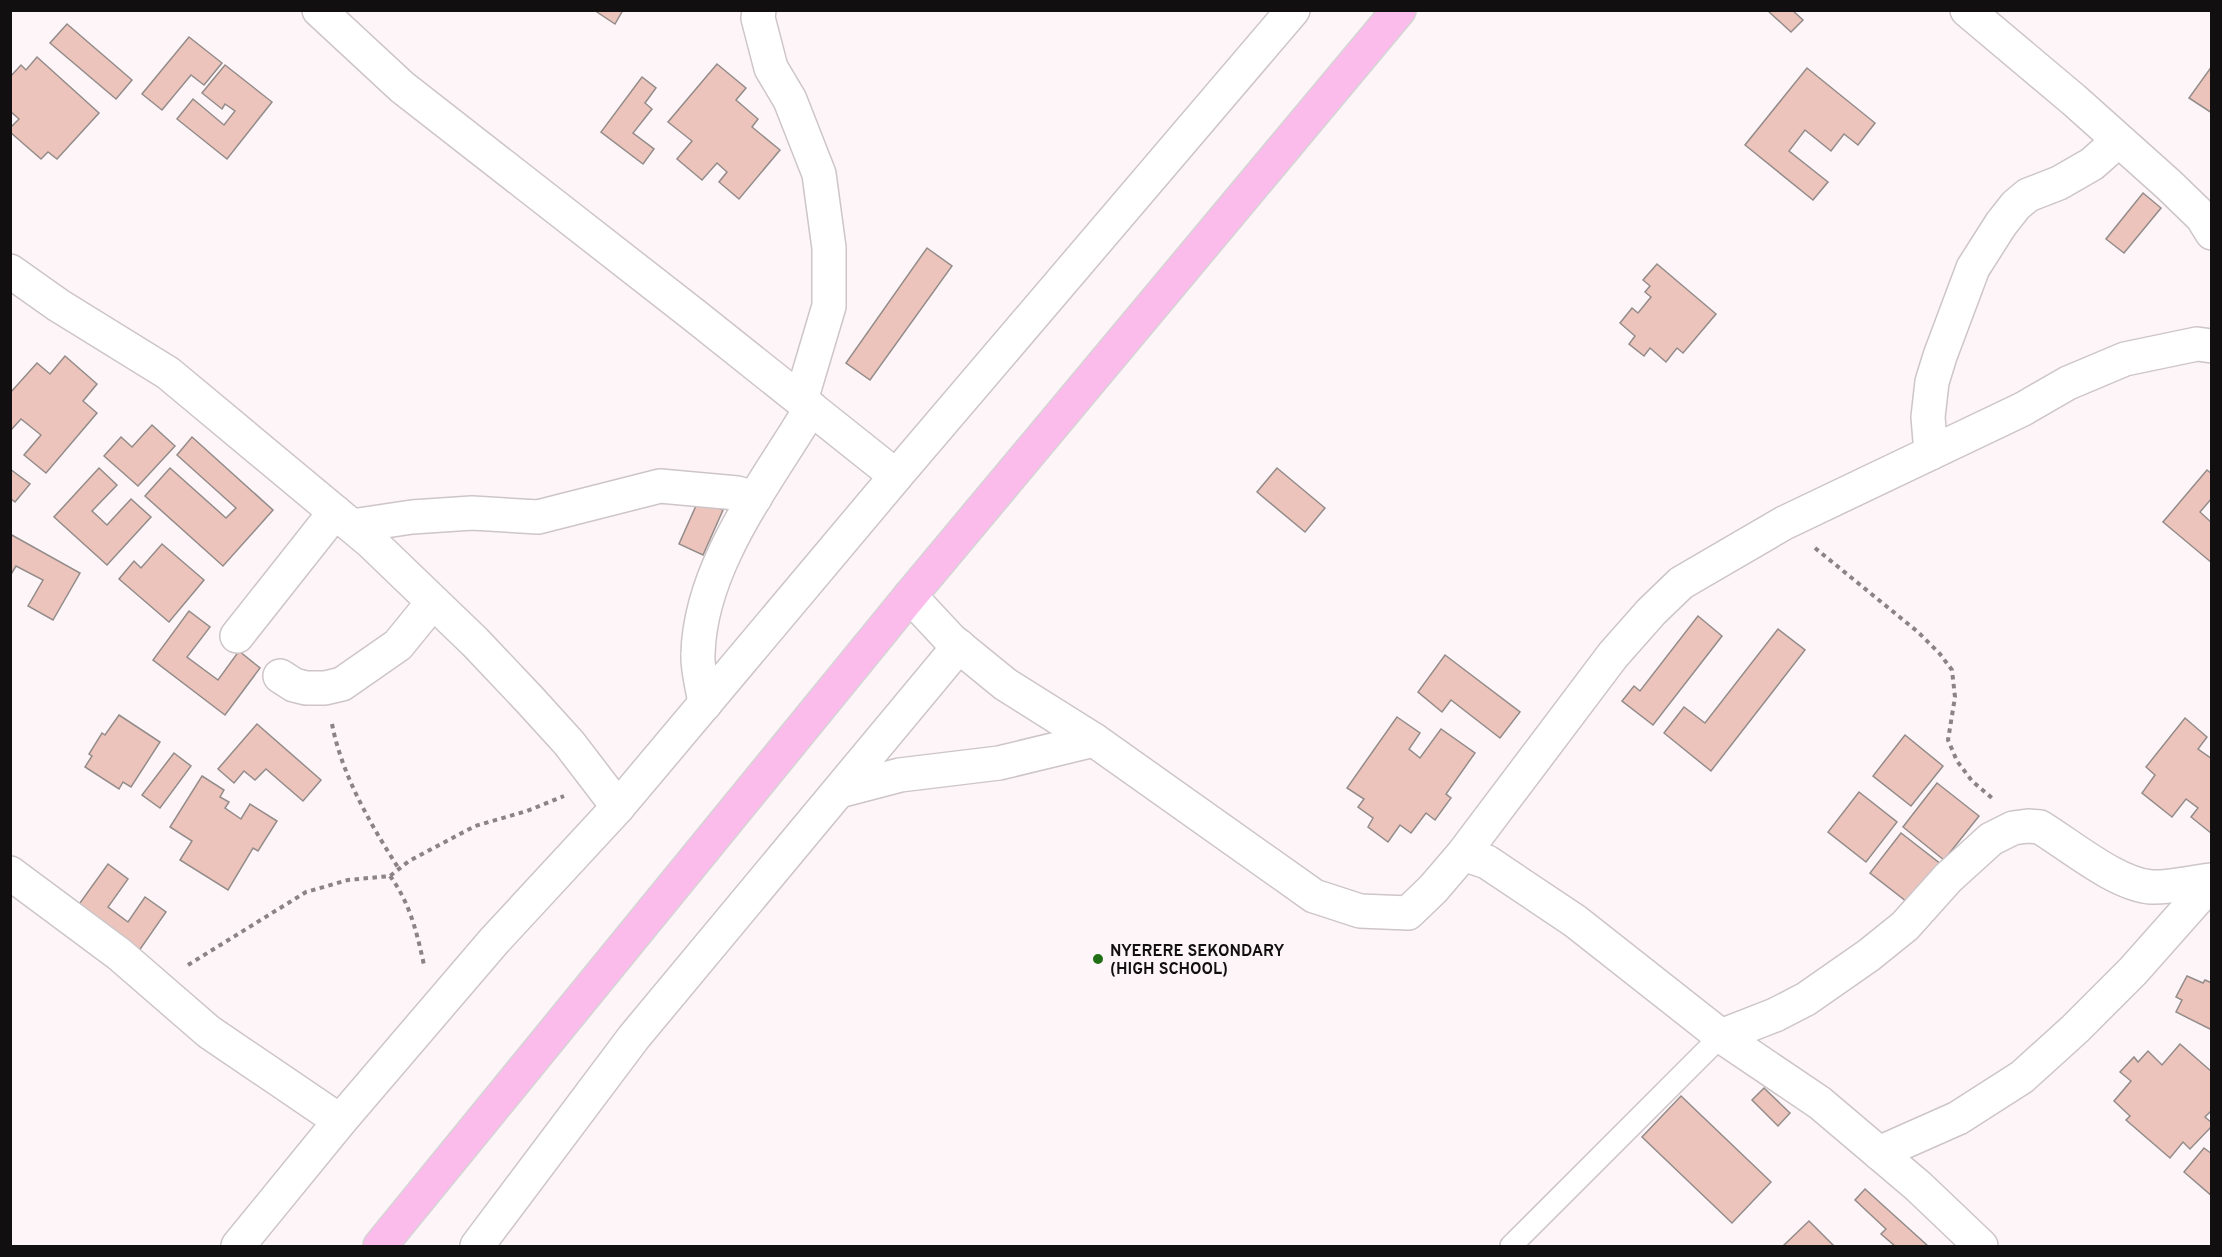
<svg xmlns="http://www.w3.org/2000/svg" width="2222" height="1257" viewBox="0 0 2222 1257" font-family="Overpass,sans-serif">
<style>
.building{fill:#edc4bc;stroke:#938c8a;stroke-width:1.5}
.lines{fill:none;stroke-linecap:round;stroke-linejoin:round}
.lane-casing{stroke:#cdc5c7;stroke-width:24}
.street-casing{stroke:#cdc5c7;stroke-width:36}
.highway-casing{stroke:#d4d4d4;stroke-width:36}
.path{stroke:#8a8486;stroke-width:4;stroke-dasharray:4.5 4.5;stroke-linecap:butt}
.lane{stroke:#fff;stroke-width:21}
.street{stroke:#fff;stroke-width:33}
.highway{stroke:#fbbbeb;stroke-width:33}
.poi-dot{fill:#206f14;stroke:#fdf5f7;stroke-width:2}
.labels{text-anchor:middle;stroke-width:5;stroke-linejoin:round;paint-order:stroke}
.poi-label{font-size:16px;font-weight:bold;fill:#120f10;stroke:#fdf5f7;text-anchor:start}
</style>
<rect width="100%" height="100%" fill="#fdf5f7"/>
<!-- building -->
<g class="building">
<polygon points="598,10 623,10 615,24 597,12"/>
<polygon points="1767,10 1792,10 1803,20 1791,32"/>
<polygon points="67,24 132,80 116,99 50,43"/>
<polygon points="189,37 222,63 204,85 191,75 162,110 142,94"/>
<polygon points="37,57 99,113 57,159 48,152 41,159 10,132 10,128 19,119 10,111 10,77 21,65 26,70"/>
<polygon points="717,64 746,88 736,100 758,119 752,127 780,150 739,199 719,182 727,172 717,163 702,180 677,159 692,141 668,122"/>
<polygon points="225,65 272,102 227,159 177,119 193,99 224,125 235,111 225,104 222,109 202,93"/>
<polygon points="2212,66 2212,113 2189,98"/>
<polygon points="1807,68 1875,123 1858,145 1844,134 1831,151 1805,130 1789,151 1828,182 1813,200 1745,145"/>
<polygon points="642,77 656,88 645,103 652,109 633,133 654,149 643,164 601,132"/>
<polygon points="2143,193 2161,208 2124,253 2106,239"/>
<polygon points="927,248 952,266 870,380 846,363"/>
<polygon points="1657,264 1716,314 1683,353 1677,348 1666,362 1650,348 1644,356 1629,344 1635,336 1620,323 1632,308 1638,313 1651,297 1645,292 1650,286 1643,280"/>
<polygon points="65,356 97,384 83,401 97,413 46,473 24,455 41,435 21,419 10,431 10,393 37,363 50,374"/>
<polygon points="152,425 175,446 138,486 104,456 121,437 132,447"/>
<polygon points="192,437 273,510 223,566 145,496 170,468 226,518 236,508 177,455"/>
<polygon points="99,468 117,485 92,511 107,525 131,499 151,517 107,565 54,517"/>
<polygon points="1277,468 1325,508 1305,532 1257,492"/>
<polygon points="10,469 30,484 15,502 10,498"/>
<polygon points="2207,470 2212,474 2212,498 2200,512 2212,523 2212,563 2163,522"/>
<polygon points="699,499 723,510 703,555 679,544"/>
<polygon points="10,534 80,573 53,620 28,606 43,580 16,566 10,576"/>
<polygon points="162,544 204,580 169,622 119,579 134,561 141,568"/>
<polygon points="189,611 210,627 187,657 218,680 239,651 260,668 225,715 153,660"/>
<polygon points="1698,616 1722,636 1653,725 1622,701 1634,686 1640,691"/>
<polygon points="1778,629 1805,650 1711,771 1664,733 1684,707 1705,723"/>
<polygon points="1445,655 1520,712 1500,738 1451,700 1442,712 1418,692"/>
<polygon points="119,715 160,742 131,787 123,782 119,789 85,767 92,756 89,754 102,733 105,735"/>
<polygon points="1397,717 1420,733 1409,749 1420,758 1441,729 1475,753 1446,794 1451,798 1435,820 1426,813 1411,833 1400,825 1388,842 1368,827 1373,818 1358,807 1364,799 1347,788"/>
<polygon points="2185,718 2207,737 2198,749 2212,759 2211,833 2191,817 2198,808 2186,799 2172,817 2142,793 2155,775 2146,767"/>
<polygon points="257,724 321,780 303,801 266,769 255,780 244,771 234,783 218,769"/>
<polygon points="1905,735 1943,766 1911,806 1873,776"/>
<polygon points="174,753 191,766 160,808 142,795"/>
<polygon points="202,776 224,790 220,797 229,802 225,808 241,819 250,804 277,821 258,851 253,848 228,890 180,860 192,841 170,827"/>
<polygon points="1937,783 1979,816 1944,860 1903,827"/>
<polygon points="1859,792 1897,822 1866,862 1828,832"/>
<polygon points="1901,833 1942,865 1911,905 1870,873"/>
<polygon points="108,864 128,879 108,907 128,922 145,897 166,912 134,958 72,914"/>
<polygon points="2187,976 2203,983 2205,980 2212,983 2212,1030 2176,1012 2182,1000 2176,997"/>
<polygon points="2180,1044 2212,1072 2212,1110 2205,1117 2212,1123 2212,1126 2190,1149 2183,1142 2170,1158 2126,1120 2130,1116 2114,1101 2131,1081 2120,1072 2134,1057 2138,1062 2148,1051 2162,1065"/>
<polygon points="1764,1088 1790,1113 1778,1126 1752,1100"/>
<polygon points="1681,1096 1771,1182 1732,1223 1642,1137"/>
<polygon points="2204,1148 2212,1154 2212,1196 2184,1172"/>
<polygon points="1865,1189 1928,1246 1895,1246 1881,1234 1886,1229 1855,1200"/>
<polygon points="1809,1221 1834,1246 1783,1246"/>
</g>
<g class="lines">
<defs>
<polyline id="lane" points="1511,1246 1721,1036"/>
<g id="street">
<polyline points="319,10 402,87 694,315 896,476"/>
<polyline points="759,10 758,18 771,68 790,100 819,174 829,248 829,306 801,400"/>
<polyline points="1967,10 2074,100 2169,185 2202,217 2212,233"/>
<polyline points="10,271 58,305 168,373 371,542 475,642 529,699 569,743 618,807"/>
<polyline points="1931,453 1928,417 1932,382 1940,356 1973,268 2001,224 2016,205 2028,195 2059,183 2092,164 2118,141"/>
<polyline points="352,526 412,517 472,513 538,517 660,486 737,493 755,498"/>
<polyline points="910,596 951,640 1005,684 1094,740 1314,896 1360,911 1408,913 1433,889 1463,854 1613,655 1651,612 1681,583 1784,523 2023,409 2068,383 2125,359 2197,344 2212,346"/>
<polyline points="237,636 335,512"/>
<polyline points="280,676 294,685 306,688 325,688 342,684 398,645 433,602"/>
<path d="M705 704C703 688 697 670 698 654 700 565 767 482 811 408"/>
<polyline points="839,791 900,775 999,763 1094,740"/>
<polyline points="1463,854 1487,862 1575,921 1721,1036 1820,1103 1918,1186 1981,1246"/>
<polyline points="10,873 119,954 209,1032 340,1121"/>
<path d="M1721 1036 1775 1015 1806 999 1869 955 1905 926 1948 878 1991 839 2013 828 2028 826 2040 827C2071 846 2116 884 2151 887 2170 888 2192 882 2212 880"/>
<polyline points="1879,1153 1958,1118 2022,1077 2075,1029 2133,971 2212,882"/>
<polyline points="238,1246 340,1121 494,941 618,807 896,476 1293,10"/>
<polyline points="477,1246 634,1037 959,646"/>
</g>
<polyline id="highway" points="380,1246 910,596 1399,10"/>
</defs>
<!-- lane casing -->
<use href="#lane" class="lane-casing"/>
<!-- street casing -->
<use href="#street" class="street-casing"/>
<!-- highway casing -->
<use href="#highway" class="highway-casing"/>
<!-- path -->
<g class="path">
<polyline points="1815,548 1918,632 1940,654 1952,670 1955,697 1948,740 1957,761 1972,781 1992,798"/>
<path d="M332 724C342 776 371 825 399 869"/>
<path d="M390 876C410 903 417 933 424 965"/>
<polyline points="188,965 306,892 348,880 390,876 409,861 475,826 527,811 564,796"/>
</g>
<!-- lane -->
<use href="#lane" class="lane"/>
<!-- street -->
<use href="#street" class="street"/>
<!-- highway -->
<use href="#highway" class="highway"/>
</g>
<!-- markers -->
<circle class="poi-dot" cx="1098" cy="959" r="6"/>
<g class="labels">
<!-- poi labels -->
<g class="poi-label">
<text x="1110" y="956">NYERERE SEKONDARY<tspan x="1110" dy="18">(HIGH SCHOOL)</tspan></text>
</g>
</g>
<!-- border -->
<rect width="2222" height="1257" fill="none" stroke="#120f10" stroke-width="24"/>
</svg>
